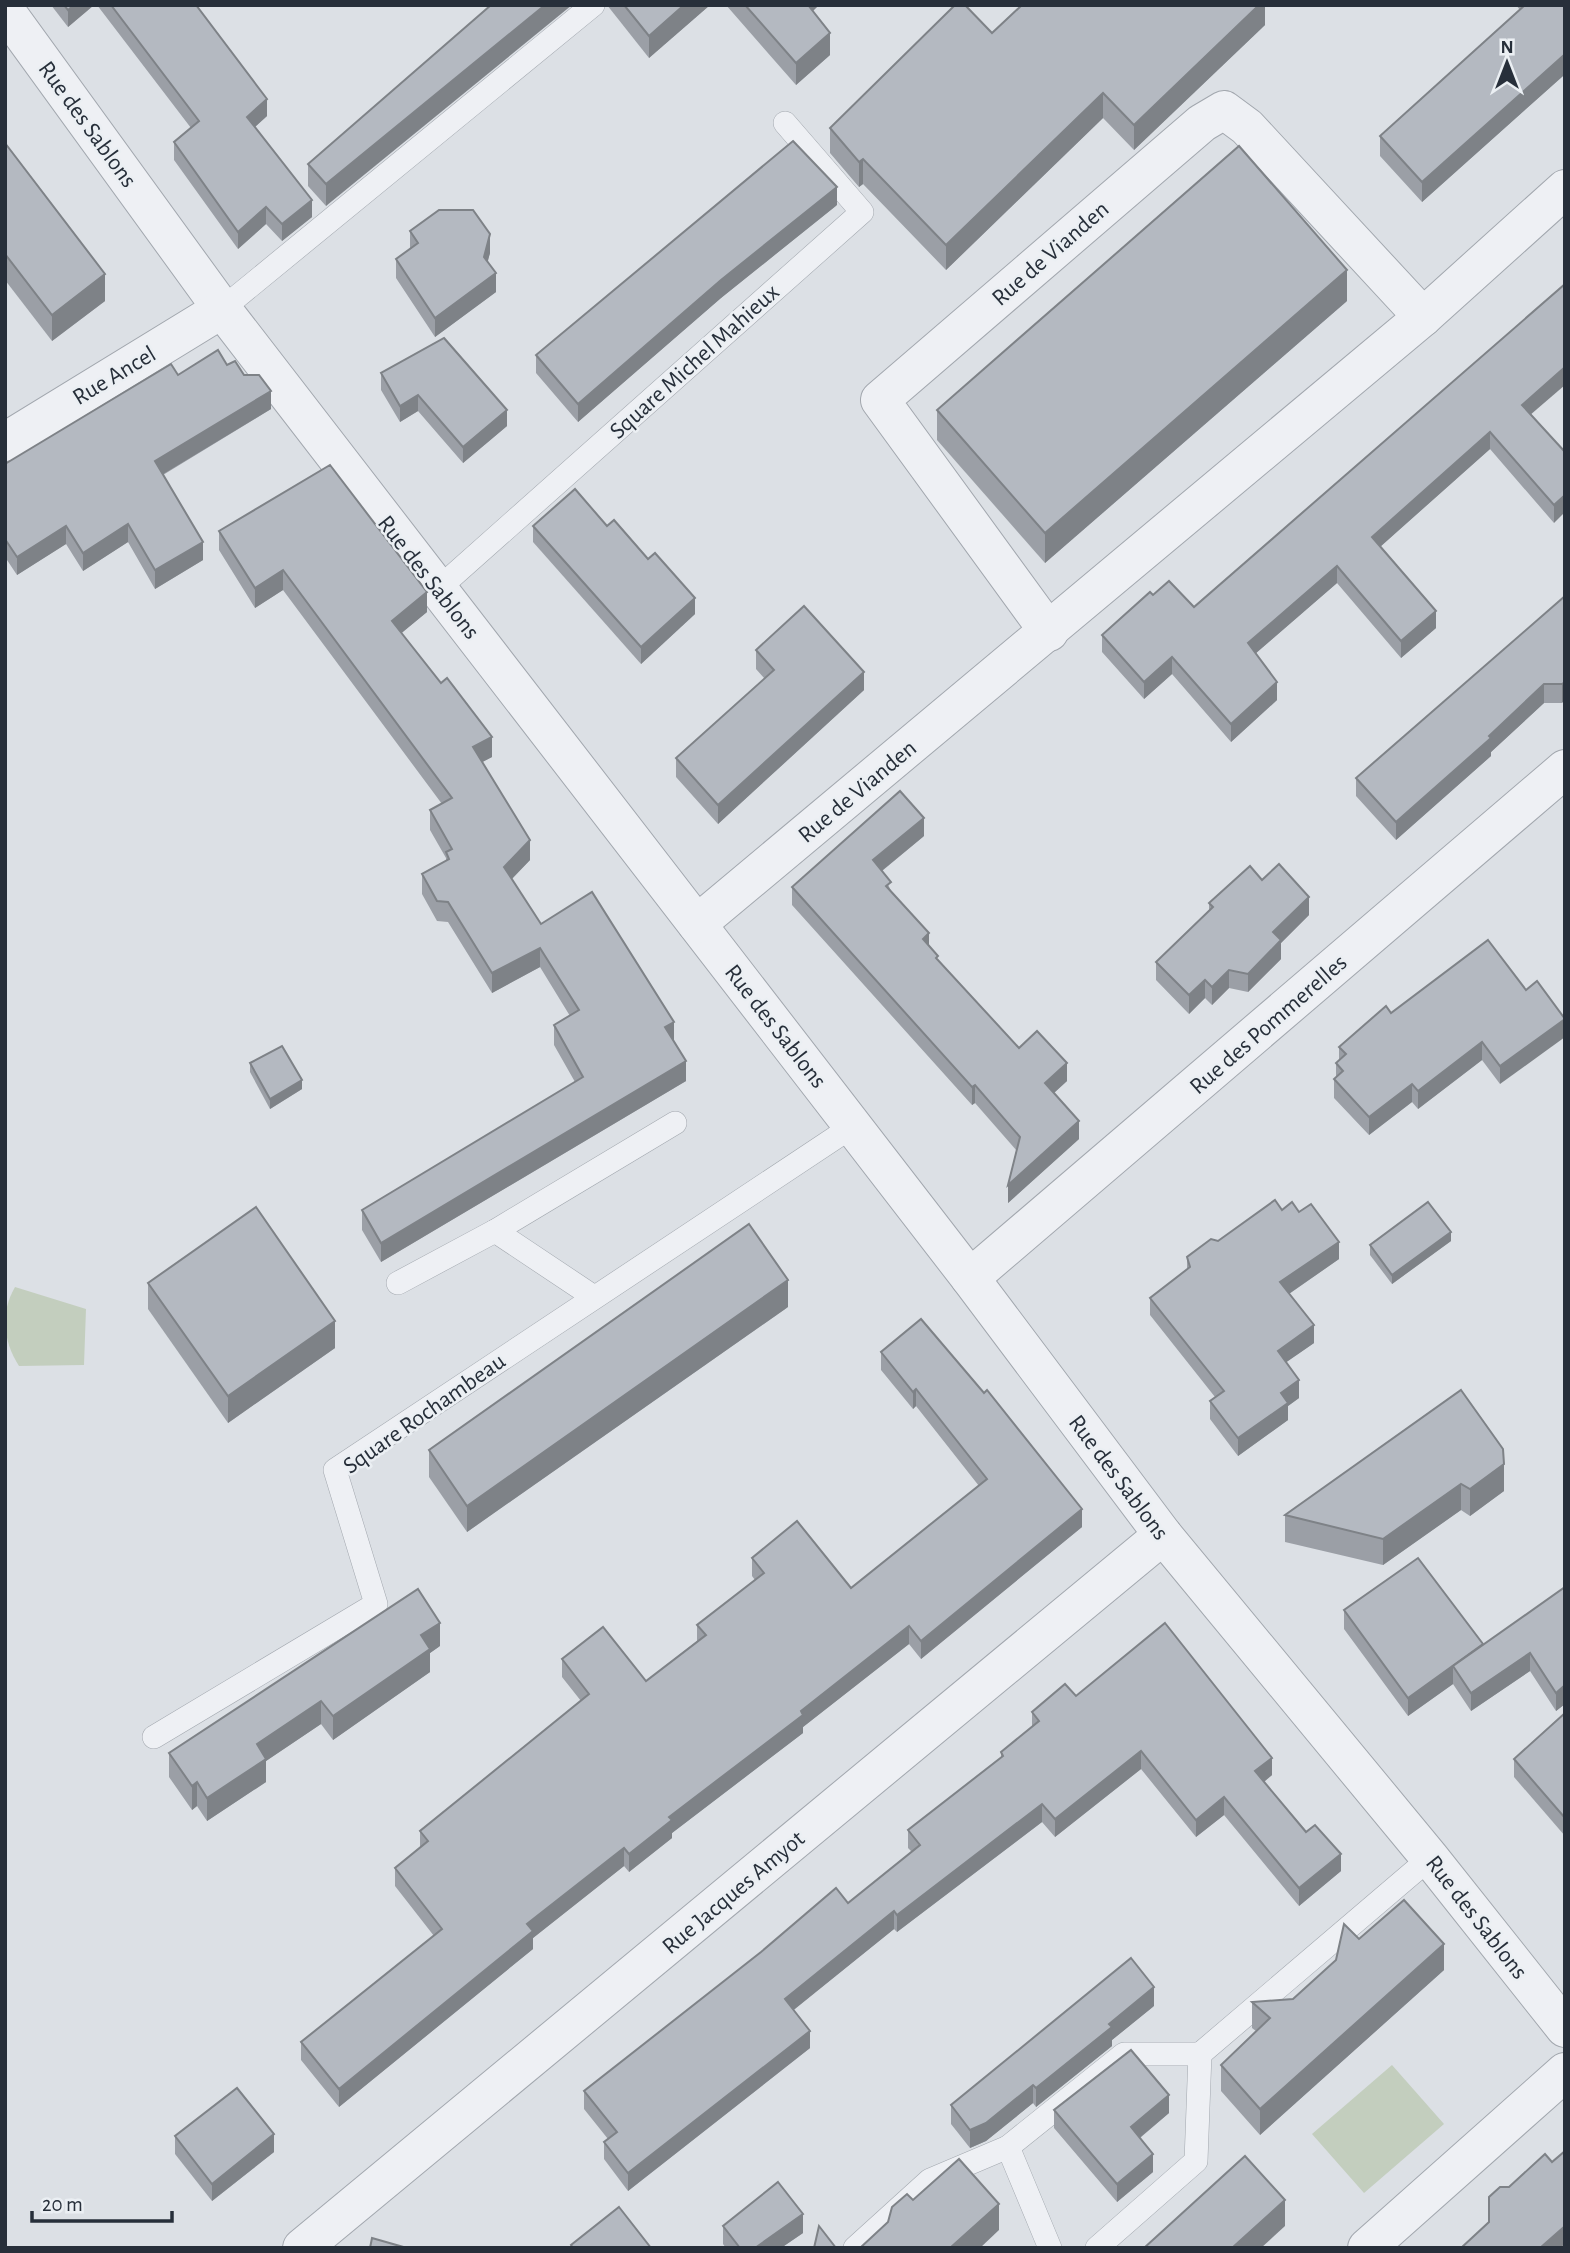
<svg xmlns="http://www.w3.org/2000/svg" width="1570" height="2253" viewBox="0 0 1570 2253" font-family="'Alegreya Sans',sans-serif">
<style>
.green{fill:#c3cebe}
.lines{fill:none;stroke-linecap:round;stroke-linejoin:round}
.service-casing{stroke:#a2a7ae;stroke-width:24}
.minor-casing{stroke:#a2a7ae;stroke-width:40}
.service{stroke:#eef0f4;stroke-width:23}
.minor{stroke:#eef0f4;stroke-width:38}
.wall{fill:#9b9fa6}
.shaded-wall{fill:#7e8287}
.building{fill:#b4b9c1;stroke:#7e8287;stroke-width:2}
.labels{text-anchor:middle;stroke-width:5;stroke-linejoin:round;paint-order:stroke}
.street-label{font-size:24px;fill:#272f3a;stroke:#ebeff3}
</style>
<rect width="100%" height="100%" fill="#dce0e5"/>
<!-- green -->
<g class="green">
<path d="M15 1287 86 1309 84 1365 19 1366C3 1341 0 1313 15 1287Z"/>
<polygon points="1392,2065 1444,2124 1364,2193 1312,2134"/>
</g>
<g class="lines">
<defs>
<g id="service">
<polyline points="222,309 593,5"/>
<polyline points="438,589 862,212 785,123"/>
<polyline points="495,1231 594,1297"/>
<polyline points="398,1283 495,1231 675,1123"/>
<polyline points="154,1737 376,1604 335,1470 853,1126"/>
<polyline points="1200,2054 1430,1858"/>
<polyline points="855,2248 930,2180 1008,2147"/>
<polyline points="1050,2248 1008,2147 1124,2054 1200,2054 1196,2161 1097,2248"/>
</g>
<g id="minor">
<polyline points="5,10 222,309 970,1278 1163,1535 1430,1858 1565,2028"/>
<polyline points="5,442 222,309"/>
<polyline points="1049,632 880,400 1202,123 1224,110 1247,127 1423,317"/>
<polyline points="697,924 1423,317 1565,189"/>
<polyline points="970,1278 1565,769"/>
<polyline points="302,2248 1163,1535"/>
<polyline points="1367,2248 1565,2072"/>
</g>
</defs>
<!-- service casing -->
<use href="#service" class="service-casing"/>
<!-- minor casing -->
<use href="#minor" class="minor-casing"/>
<!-- service -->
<use href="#service" class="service"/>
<!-- minor -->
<use href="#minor" class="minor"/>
</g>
<!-- wall -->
<g class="wall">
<polygon points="51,5 94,5 68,27"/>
<polygon points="97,5 196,5 267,116 255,127 312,217 282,241 266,224 238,249 174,160 174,142 191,128"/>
<polygon points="491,5 326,206 308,186 308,164"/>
<polygon points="607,5 710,5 649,58"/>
<polygon points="726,5 819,5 813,11 830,55 796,85"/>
<polygon points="1265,5 1265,25 1134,150 1103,118 946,270 863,184 859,187 830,153 830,128 992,33"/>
<polygon points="1516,5 1565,5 1565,78 1563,76 1422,202 1380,156 1380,136 1520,10"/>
<polygon points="5,143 105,301 52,341 5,280"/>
<polygon points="837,205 721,298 578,422 536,373 536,355"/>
<polygon points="410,231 490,253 487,262 496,292 435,337 396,278 396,259 410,249"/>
<polygon points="1565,284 1531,414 1565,452 1554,523 1490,449 1380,547 1436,628 1401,658 1337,583 1256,653 1277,700 1231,742 1172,674 1144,699 1102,652 1102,635 1153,595 1194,607"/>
<polygon points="1347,301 1045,563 937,440 937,410"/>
<polygon points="227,365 244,375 271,409 163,475 203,560 155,589 128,542 83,571 66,544 17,575 5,557 5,464 178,375"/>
<polygon points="381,373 507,426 463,463 418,411 400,422 381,390"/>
<polygon points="533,526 607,526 695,614 641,664 533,542"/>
<polygon points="219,531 427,612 401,633 492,757 482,762 530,860 512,879 541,924 674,1042 686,1081 381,1262 362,1230 362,1210 575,1082 554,1045 554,1025 570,1016 540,967 492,993 448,922 437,921 422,894 422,874 446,861 446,858 430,830 430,810 442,804 283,590 255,608 219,550"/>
<polygon points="1565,596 1562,703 1544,703 1491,752 1491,756 1396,840 1356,796 1356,778"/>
<polygon points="756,650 864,690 718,824 676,777 676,758 765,679 756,669"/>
<polygon points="924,836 882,871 891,891 938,960 1019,1048 1067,1081 1054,1093 1079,1139 1008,1203 1017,1151 975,1103 972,1105 792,905 792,887"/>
<polygon points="1262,880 1309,915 1281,943 1281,959 1248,992 1229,988 1212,1005 1205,998 1189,1014 1156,980 1156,962 1209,910 1209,903"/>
<polygon points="1526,990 1500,1084 1482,1060 1418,1109 1412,1102 1369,1135 1334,1098 1334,1079 1336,1077 1336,1063 1339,1061 1339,1047 1391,1013"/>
<polygon points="250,1063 302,1089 270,1109 250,1072"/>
<polygon points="1282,1210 1299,1212 1339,1259 1289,1294 1314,1343 1286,1362 1299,1398 1288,1406 1288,1420 1238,1456 1210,1419 1210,1401 1215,1397 1150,1315 1150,1298 1187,1269 1187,1257"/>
<polygon points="1451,1241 1392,1284 1370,1255 1370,1245"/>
<polygon points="148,1283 335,1348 228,1423 148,1309"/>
<polygon points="788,1307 467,1532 429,1477 429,1450"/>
<polygon points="881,1352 1082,1527 921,1659 909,1644 803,1727 803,1733 672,1833 672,1838 629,1872 624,1866 533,1938 533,1949 339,2107 301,2060 301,2042 434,1936 395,1886 395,1868 420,1847 420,1831 581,1701 562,1677 562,1659 646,1681 697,1641 697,1625 755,1580 752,1576 752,1558 851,1588 979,1486 916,1406 913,1409 881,1370"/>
<polygon points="1461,1390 1504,1491 1470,1516 1461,1510 1383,1565 1285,1542 1285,1515"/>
<polygon points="1565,1587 1565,1704 1556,1711 1530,1671 1471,1711 1453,1684 1408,1716 1344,1629 1344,1610 1483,1645"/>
<polygon points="440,1646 430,1653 430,1672 333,1740 321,1724 266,1761 266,1782 207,1821 197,1806 192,1810 169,1777 169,1753"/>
<polygon points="1076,1696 1272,1775 1264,1782 1341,1871 1299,1906 1224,1815 1196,1837 1141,1769 1055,1837 1042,1822 897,1932 894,1929 793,2010 810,2048 628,2191 604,2159 604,2142 608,2139 584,2109 584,2091 848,1903 912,1852 908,1848 908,1830 1001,1758 1001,1752 1032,1727 1032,1712"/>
<polygon points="1565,1713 1565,1836 1514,1777 1514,1759"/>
<polygon points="1359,1939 1444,1970 1260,2135 1221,2091 1221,2065 1256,2031 1252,2028 1252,2002 1293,1999"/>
<polygon points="1154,2006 1112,2040 1112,2046 1036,2107 1033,2103 986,2141 970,2148 951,2124 951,2105"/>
<polygon points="1054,2110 1169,2113 1140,2138 1153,2172 1117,2202 1054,2128"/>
<polygon points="175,2136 274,2152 212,2201 175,2154"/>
<polygon points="723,2226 803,2233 781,2248 726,2248 723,2244"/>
</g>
<!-- shaded-wall -->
<g class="shaded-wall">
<polygon points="74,5 94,5 68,27 68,10"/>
<polygon points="545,5 572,5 326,206 326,184"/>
<polygon points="684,5 710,5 649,58 649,36"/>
<polygon points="803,5 819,5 803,20"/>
<polygon points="1259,5 1265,5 1265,25 1134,150 1134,125"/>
<polygon points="830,33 830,55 796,85 796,63"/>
<polygon points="1563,56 1563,76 1422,202 1422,182"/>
<polygon points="1103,93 1103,118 946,270 946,245"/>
<polygon points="267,99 267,116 247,134 247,117"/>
<polygon points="863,159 863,184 859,187 859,162"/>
<polygon points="837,187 837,205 721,298 578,422 578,404 721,280"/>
<polygon points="312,200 312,217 282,241 282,224"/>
<polygon points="266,207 266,224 238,249 238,232"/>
<polygon points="490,234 490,253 484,276 484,257"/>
<polygon points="1347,270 1347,301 1045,563 1045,533"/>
<polygon points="496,273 496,292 435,337 435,318"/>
<polygon points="105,274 105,301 52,341 52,315"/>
<polygon points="1565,367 1565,385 1522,422 1522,405"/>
<polygon points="271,391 271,409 155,479 155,461"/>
<polygon points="418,395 418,411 400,422 400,406"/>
<polygon points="507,410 507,426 463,463 463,447"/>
<polygon points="1490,432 1490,449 1372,554 1372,537"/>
<polygon points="1565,495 1565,512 1554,523 1554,505"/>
<polygon points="128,524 128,542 83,571 83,553"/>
<polygon points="66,526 66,544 17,575 17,557"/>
<polygon points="203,542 203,560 155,589 155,570"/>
<polygon points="1337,566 1337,583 1248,660 1248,643"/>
<polygon points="283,570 283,590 255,608 255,588"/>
<polygon points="427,592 427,612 392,641 392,621"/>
<polygon points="695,598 695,614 641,664 641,647"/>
<polygon points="1436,611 1436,628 1401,658 1401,641"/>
<polygon points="1172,657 1172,674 1144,699 1144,682"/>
<polygon points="864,672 864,690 718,824 718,805"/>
<polygon points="1277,682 1277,700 1231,742 1231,724"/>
<polygon points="1565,682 1565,700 1562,703 1562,684"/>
<polygon points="1544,684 1544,703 1491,752 1491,756 1396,840 1396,822"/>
<polygon points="492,737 492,757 473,767 473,747"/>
<polygon points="924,818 924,836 873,878 873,860"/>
<polygon points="530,840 530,860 504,887 504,867"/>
<polygon points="1309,897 1309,915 1281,943 1281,959 1248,992 1248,974 1273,932"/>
<polygon points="929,933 929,952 923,939"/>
<polygon points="540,948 540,967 492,993 492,973"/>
<polygon points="1229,970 1229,988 1212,1005 1212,987"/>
<polygon points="1205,980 1205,998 1189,1014 1189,995"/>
<polygon points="1565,1019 1565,1037 1500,1084 1500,1066"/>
<polygon points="674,1022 674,1042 665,1027"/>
<polygon points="1482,1042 1482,1060 1418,1109 1418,1091"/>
<polygon points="686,1061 686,1081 381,1262 381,1243"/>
<polygon points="1067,1063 1067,1081 1045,1101 1045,1083"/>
<polygon points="302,1080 302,1089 270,1109 270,1099"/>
<polygon points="1412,1084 1412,1102 1369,1135 1369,1117"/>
<polygon points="975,1085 975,1103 972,1105 972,1087"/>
<polygon points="1079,1121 1079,1139 1008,1203 1008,1185"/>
<polygon points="1451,1232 1451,1241 1392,1284 1392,1275"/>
<polygon points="1339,1242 1339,1259 1280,1300 1280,1282"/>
<polygon points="788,1280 788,1307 467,1532 467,1506"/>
<polygon points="335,1321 335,1348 228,1423 228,1396"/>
<polygon points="1314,1325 1314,1343 1278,1368 1278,1351"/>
<polygon points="1299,1380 1299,1398 1288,1406 1288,1420 1238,1456 1238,1438 1281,1393"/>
<polygon points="916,1389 916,1406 913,1409 913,1392"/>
<polygon points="1504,1464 1504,1491 1470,1516 1470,1489"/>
<polygon points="1461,1484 1461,1510 1383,1565 1383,1539"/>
<polygon points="1082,1509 1082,1527 921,1659 921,1641"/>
<polygon points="440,1623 440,1646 430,1653 430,1672 333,1740 333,1716 421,1635"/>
<polygon points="909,1626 909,1644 803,1727 803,1733 672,1833 672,1838 629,1872 629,1854 669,1817 801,1711"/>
<polygon points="1483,1644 1453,1666 1453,1684 1408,1716 1408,1698"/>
<polygon points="1530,1653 1530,1671 1471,1711 1471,1693"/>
<polygon points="1565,1685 1565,1704 1556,1711 1556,1693"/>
<polygon points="321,1701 321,1724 266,1761 266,1782 207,1821 207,1798 257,1744"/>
<polygon points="1141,1751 1141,1769 1055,1837 1055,1819"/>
<polygon points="1272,1758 1272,1775 1255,1789 1255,1771"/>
<polygon points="197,1782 197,1806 192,1810 192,1786"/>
<polygon points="1224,1797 1224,1815 1196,1837 1196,1820"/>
<polygon points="1042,1804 1042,1822 897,1932 897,1915"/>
<polygon points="624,1848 624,1866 533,1938 533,1949 339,2107 339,2089 527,1924"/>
<polygon points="1341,1854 1341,1871 1299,1906 1299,1888"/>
<polygon points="894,1911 894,1929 785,2017 785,1999"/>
<polygon points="1444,1944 1444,1970 1260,2135 1260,2109"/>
<polygon points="1154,1987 1154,2006 1112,2040 1112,2046 1036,2107 1036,2088 1109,2024"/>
<polygon points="810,2031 810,2048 628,2191 628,2173"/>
<polygon points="1033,2085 1033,2103 986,2141 970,2148 970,2130"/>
<polygon points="1169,2095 1169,2113 1131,2145 1131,2127"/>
<polygon points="274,2134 274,2152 212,2201 212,2184"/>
<polygon points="1153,2154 1153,2172 1117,2202 1117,2184"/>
<polygon points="1285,2200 1285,2226 1261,2248 1232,2248"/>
<polygon points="999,2204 999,2230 980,2248 950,2248"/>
<polygon points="803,2214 803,2233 781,2248 755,2248"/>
<polygon points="1565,2226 1565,2244 1560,2248 1540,2248"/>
</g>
<!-- building -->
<g class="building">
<polygon points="64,5 74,5 68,10"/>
<polygon points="111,5 196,5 267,99 247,117 312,200 282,224 266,207 238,232 174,142 199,121"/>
<polygon points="491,5 545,5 326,184 308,164"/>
<polygon points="624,5 684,5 649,36"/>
<polygon points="745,5 808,5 830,33 796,63"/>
<polygon points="955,5 965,5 992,33 1022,5 1259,5 1134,125 1103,93 946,245 863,159 859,162 830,128"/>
<polygon points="1525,5 1565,5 1565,58 1563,56 1422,182 1380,136"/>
<polygon points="793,141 837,187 721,280 578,404 536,355"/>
<polygon points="5,143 105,274 52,315 5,254"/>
<polygon points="1239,146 1347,270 1045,533 937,410"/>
<polygon points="439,210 473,210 490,234 484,257 496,273 435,318 396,259 418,243 410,231"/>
<polygon points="1565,284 1565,367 1522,405 1565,452 1565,495 1554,505 1490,432 1372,537 1436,611 1401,641 1337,566 1248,643 1277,682 1231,724 1172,657 1144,682 1102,635 1150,592 1153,595 1169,581 1194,607"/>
<polygon points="444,338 507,410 463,447 418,395 400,406 381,373"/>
<polygon points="218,350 227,365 235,361 244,375 259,375 271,391 155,461 203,542 155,570 128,524 83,553 66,526 17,557 5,539 5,464 171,364 178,375"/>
<polygon points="330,465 427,592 392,621 441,683 447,678 492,737 473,747 530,840 504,867 541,924 592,892 674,1022 665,1027 686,1061 381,1243 362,1210 583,1077 554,1025 579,1010 540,948 492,973 448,902 437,901 422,874 449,859 446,852 452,849 430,810 452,798 283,570 255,588 219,531"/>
<polygon points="575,489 607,526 614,520 648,559 655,553 695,598 641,647 533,526"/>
<polygon points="1565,596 1565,682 1562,684 1544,684 1489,736 1491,738 1396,822 1356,778"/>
<polygon points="804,606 864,672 718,805 676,758 774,670 756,650"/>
<polygon points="900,791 924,818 873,860 891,882 886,886 929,933 923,939 938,956 936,958 1019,1048 1037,1031 1067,1063 1045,1083 1079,1121 1008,1185 1020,1137 975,1085 972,1087 792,887"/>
<polygon points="1279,864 1309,897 1273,932 1281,940 1248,974 1229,970 1212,987 1205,980 1189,995 1156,962 1213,907 1209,903 1250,866 1262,880"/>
<polygon points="1488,940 1526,990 1537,981 1565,1019 1500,1066 1482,1042 1418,1091 1412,1084 1369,1117 1334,1079 1343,1071 1336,1063 1346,1054 1339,1047 1386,1006 1391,1013"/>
<polygon points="282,1046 302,1080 270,1099 250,1063"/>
<polygon points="1275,1200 1282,1210 1292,1202 1299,1212 1311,1204 1339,1242 1280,1282 1314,1325 1278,1351 1299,1380 1281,1393 1288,1403 1238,1438 1210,1401 1224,1391 1150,1298 1190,1267 1187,1257 1211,1239 1218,1241"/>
<polygon points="1428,1202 1451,1232 1392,1275 1370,1245"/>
<polygon points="256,1207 335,1321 228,1396 148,1283"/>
<polygon points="749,1224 788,1280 467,1506 429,1450"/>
<polygon points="921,1319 984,1393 987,1390 1082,1509 921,1641 909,1626 801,1711 803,1715 669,1817 672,1820 629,1854 624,1848 527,1924 533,1931 339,2089 301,2042 442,1929 395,1868 428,1841 420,1831 589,1694 562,1659 603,1627 646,1681 706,1635 697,1625 764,1573 752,1558 797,1521 851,1588 987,1479 916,1389 913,1392 881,1352"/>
<polygon points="1461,1390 1503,1449 1504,1464 1470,1489 1461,1484 1383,1539 1285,1515"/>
<polygon points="1418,1558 1483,1644 1408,1698 1344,1610"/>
<polygon points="1565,1587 1565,1685 1556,1693 1530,1653 1471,1693 1453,1666"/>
<polygon points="418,1589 440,1623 421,1635 430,1649 333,1716 321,1701 257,1744 266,1759 207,1798 197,1782 192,1786 169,1753"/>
<polygon points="1165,1623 1272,1758 1255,1771 1306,1832 1315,1825 1341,1854 1299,1888 1224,1797 1196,1820 1141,1751 1055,1819 1042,1804 897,1915 894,1911 785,1999 810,2031 628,2173 604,2142 617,2132 584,2091 761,1952 836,1888 848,1903 920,1845 908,1830 1003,1756 1001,1752 1039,1721 1032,1712 1065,1684 1076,1696"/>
<polygon points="1565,1713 1565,1818 1514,1759"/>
<polygon points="1404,1900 1444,1944 1260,2109 1221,2065 1270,2018 1252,2002 1293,1999 1336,1960 1344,1924 1359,1939"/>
<polygon points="1131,1958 1154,1987 1109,2024 1112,2027 1036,2088 1033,2085 986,2123 970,2130 951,2105"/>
<polygon points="1131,2050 1169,2095 1131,2127 1153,2154 1117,2184 1054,2110"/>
<polygon points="237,2088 274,2134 212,2184 175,2136"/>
<polygon points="1565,2151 1565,2226 1540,2248 1461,2248 1489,2222 1489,2197 1500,2187 1509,2187 1545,2154 1552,2162"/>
<polygon points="1245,2156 1285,2200 1232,2248 1144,2248"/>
<polygon points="959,2159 999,2204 950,2248 860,2248 888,2222 892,2207 907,2194 913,2200"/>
<polygon points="778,2182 803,2214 755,2248 740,2248 723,2226"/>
<polygon points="619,2207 651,2248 573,2248 571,2245"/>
<polygon points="819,2226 836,2248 814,2248"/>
<polygon points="372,2238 407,2248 370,2248"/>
</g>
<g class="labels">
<!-- street labels -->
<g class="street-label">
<text transform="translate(88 124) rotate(54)" y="8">Rue des Sablons</text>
<text transform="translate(1050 253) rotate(-41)" y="8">Rue de Vianden</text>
<text transform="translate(694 361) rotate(-42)" y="8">Square Michel Mahieux</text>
<text transform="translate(114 375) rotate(-31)" y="8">Rue Ancel</text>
<text transform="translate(429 577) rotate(52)" y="8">Rue des Sablons</text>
<text transform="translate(857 791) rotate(-40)" y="8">Rue de Vianden</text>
<text transform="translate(1268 1024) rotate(-41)" y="8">Rue des Pommerelles</text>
<text transform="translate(776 1026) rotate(52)" y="8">Rue des Sablons</text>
<text transform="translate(424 1413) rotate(-35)" y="8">Square Rochambeau</text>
<text transform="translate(1119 1477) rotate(53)" y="8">Rue des Sablons</text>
<text transform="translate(733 1892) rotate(-40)" y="8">Rue Jacques Amyot</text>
<text transform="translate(1477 1917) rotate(52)" y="8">Rue des Sablons</text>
</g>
</g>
<!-- border -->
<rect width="1570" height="2253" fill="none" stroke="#272f3a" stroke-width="14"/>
<!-- north arrow -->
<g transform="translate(1507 63)" stroke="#ebeff3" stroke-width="5" paint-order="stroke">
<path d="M0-5L12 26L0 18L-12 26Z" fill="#272f3a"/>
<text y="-10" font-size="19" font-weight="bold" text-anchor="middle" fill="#272f3a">N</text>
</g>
<!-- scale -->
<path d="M32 2211v10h140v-10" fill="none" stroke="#272f3a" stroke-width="3.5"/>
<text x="42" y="2211" font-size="21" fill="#272f3a" stroke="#ebeff3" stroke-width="5" paint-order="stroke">20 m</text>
</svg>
